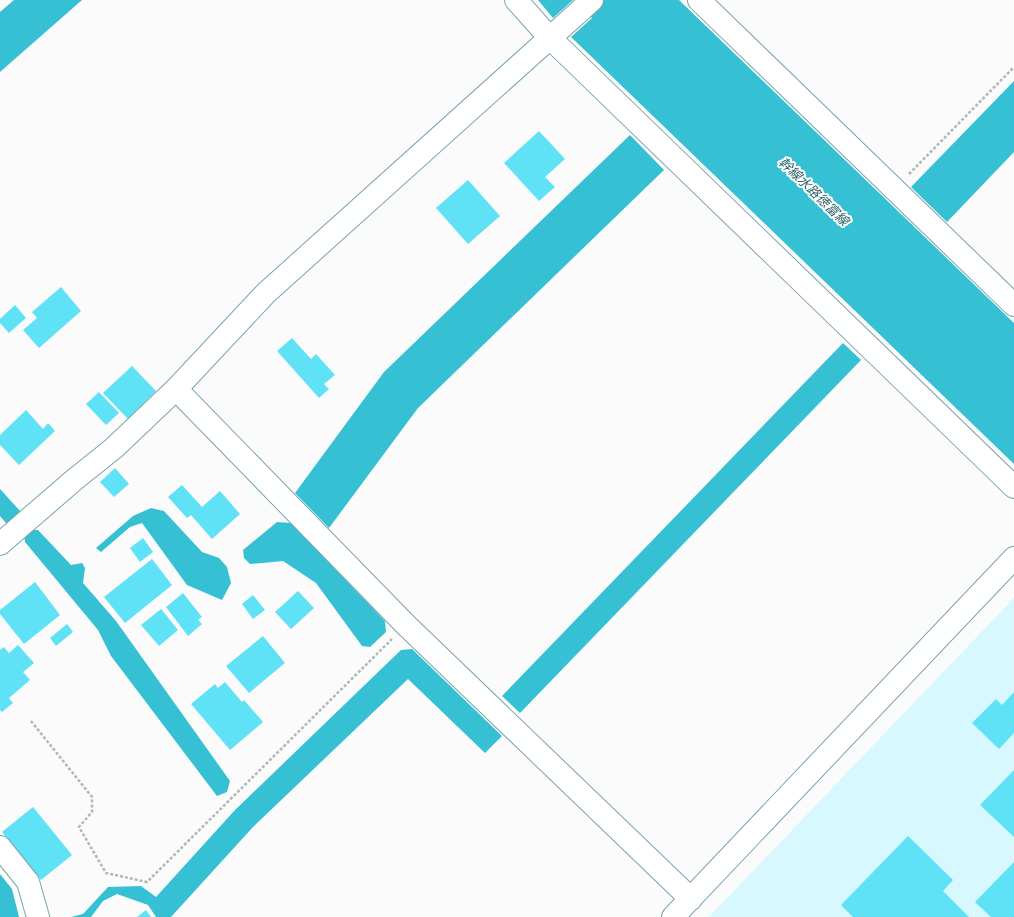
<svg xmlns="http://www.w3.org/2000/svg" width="1014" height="917" viewBox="0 0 1014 917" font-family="'Space Grotesk','Noto Sans JP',sans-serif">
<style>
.built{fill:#d6f8fe}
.water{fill:#35c0d4}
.building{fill:#5fe1f6}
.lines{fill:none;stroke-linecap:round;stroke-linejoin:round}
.minor-casing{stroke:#78a5ad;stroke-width:24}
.path{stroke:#b1b7b8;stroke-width:2.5;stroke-dasharray:3 2;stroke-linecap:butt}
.minor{stroke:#fff;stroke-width:22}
.labels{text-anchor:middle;stroke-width:4;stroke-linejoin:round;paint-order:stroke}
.water-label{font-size:13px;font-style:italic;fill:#296068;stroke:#fff}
</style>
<rect width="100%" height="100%" fill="#fbfbfb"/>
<!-- built -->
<polygon class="built" points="1014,598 1014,917 709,917"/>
<!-- water -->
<g class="water">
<polygon points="14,0 82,0 0,72 0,12"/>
<polygon points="538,0 573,0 553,18"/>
<polygon points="576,0 679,0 1014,323 1014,464 571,37 592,18"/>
<polygon points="1014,81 1014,152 947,222 911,187"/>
<polygon points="630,135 664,170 418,408 329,528 295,493 384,372"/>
<polygon points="843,343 861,360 520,713 502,696"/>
<polygon points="0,489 20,511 20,520 31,530 38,530 71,565 82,563 85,568 83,583 116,621 230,781 227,792 217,796 111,656 98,630 25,542 24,533 15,523 6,523 0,516"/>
<polygon points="151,508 164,511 202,552 219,558 227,567 231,583 222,600 187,585 142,523 130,527 101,552 96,548 133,516"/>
<polygon points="277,522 291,523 385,621 386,632 370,647 362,646 316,583 283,561 250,564 244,558 243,550"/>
<polygon points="412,649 502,736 485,753 408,679 253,827 171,917 156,917 148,905 117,894 103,901 91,917 71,917 83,914 108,887 141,886 156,897 235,810 401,650"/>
<polygon points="0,874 12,889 19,917 0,917"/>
</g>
<!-- building -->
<g class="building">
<polygon points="539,131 565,159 545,177 555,187 539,201 504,163"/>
<polygon points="468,180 500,216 468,244 436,208"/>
<polygon points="61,287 81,311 39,348 23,330 37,318 32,312"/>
<polygon points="15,305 26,318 9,333 0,323 0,319"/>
<polygon points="292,338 311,359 316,354 335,375 324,384 329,389 319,398 277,351"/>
<polygon points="132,366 156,391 128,419 103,393"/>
<polygon points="99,392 119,413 106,425 86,404"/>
<polygon points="26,410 43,429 48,423 55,431 19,465 0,445 0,435"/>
<polygon points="115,468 129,484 114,497 100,482"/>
<polygon points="182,485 202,507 220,491 240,514 212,539 191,515 187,518 168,497"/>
<polygon points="143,538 153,552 140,562 130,548"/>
<polygon points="152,559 172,585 125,623 104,597"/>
<polygon points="35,582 60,615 24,644 0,614 0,610"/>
<polygon points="298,591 314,608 291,629 275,612"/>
<polygon points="183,593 202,617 198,620 202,624 188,636 166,607"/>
<polygon points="253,595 265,610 253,619 242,604"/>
<polygon points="161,609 178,630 159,646 141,625"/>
<polygon points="67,624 73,632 56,646 50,638"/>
<polygon points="263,636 285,663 249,693 226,666"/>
<polygon points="18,645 34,663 23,672 30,680 9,698 13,703 2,712 0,710 0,650 4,647 9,653"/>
<polygon points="225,682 242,702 244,700 263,722 230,750 191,704 215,684 218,688"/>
<polygon points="1014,692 1014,733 999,749 972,723 996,699 1002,705"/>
<polygon points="1014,770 1014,837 980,805"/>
<polygon points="33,807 72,855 41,880 2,832"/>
<polygon points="908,836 953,880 943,891 969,917 853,917 841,905"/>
<polygon points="1014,862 1014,917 991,917 975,902"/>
<polygon points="146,910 151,917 137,917"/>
</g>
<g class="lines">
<defs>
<g id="minor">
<polyline points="516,0 550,38 1014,487"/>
<polyline points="699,0 1014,305"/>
<polyline points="176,389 406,625 691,899"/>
<polyline points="0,544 74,480 114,448 176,389 266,293 592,0"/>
<polyline points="0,847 28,882 38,917"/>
<polyline points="673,917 1014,558"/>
</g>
</defs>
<!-- minor casing -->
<use href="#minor" class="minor-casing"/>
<!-- path -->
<g class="path">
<polyline points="909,174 1014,67"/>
<polyline points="31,721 92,797 92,812 79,827 106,873 147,882 392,639"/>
</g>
<!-- minor -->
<use href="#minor" class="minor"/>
</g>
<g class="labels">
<!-- water labels -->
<g class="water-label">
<text transform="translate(814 191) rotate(44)" y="5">幹線水路徳富線</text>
</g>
</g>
</svg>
